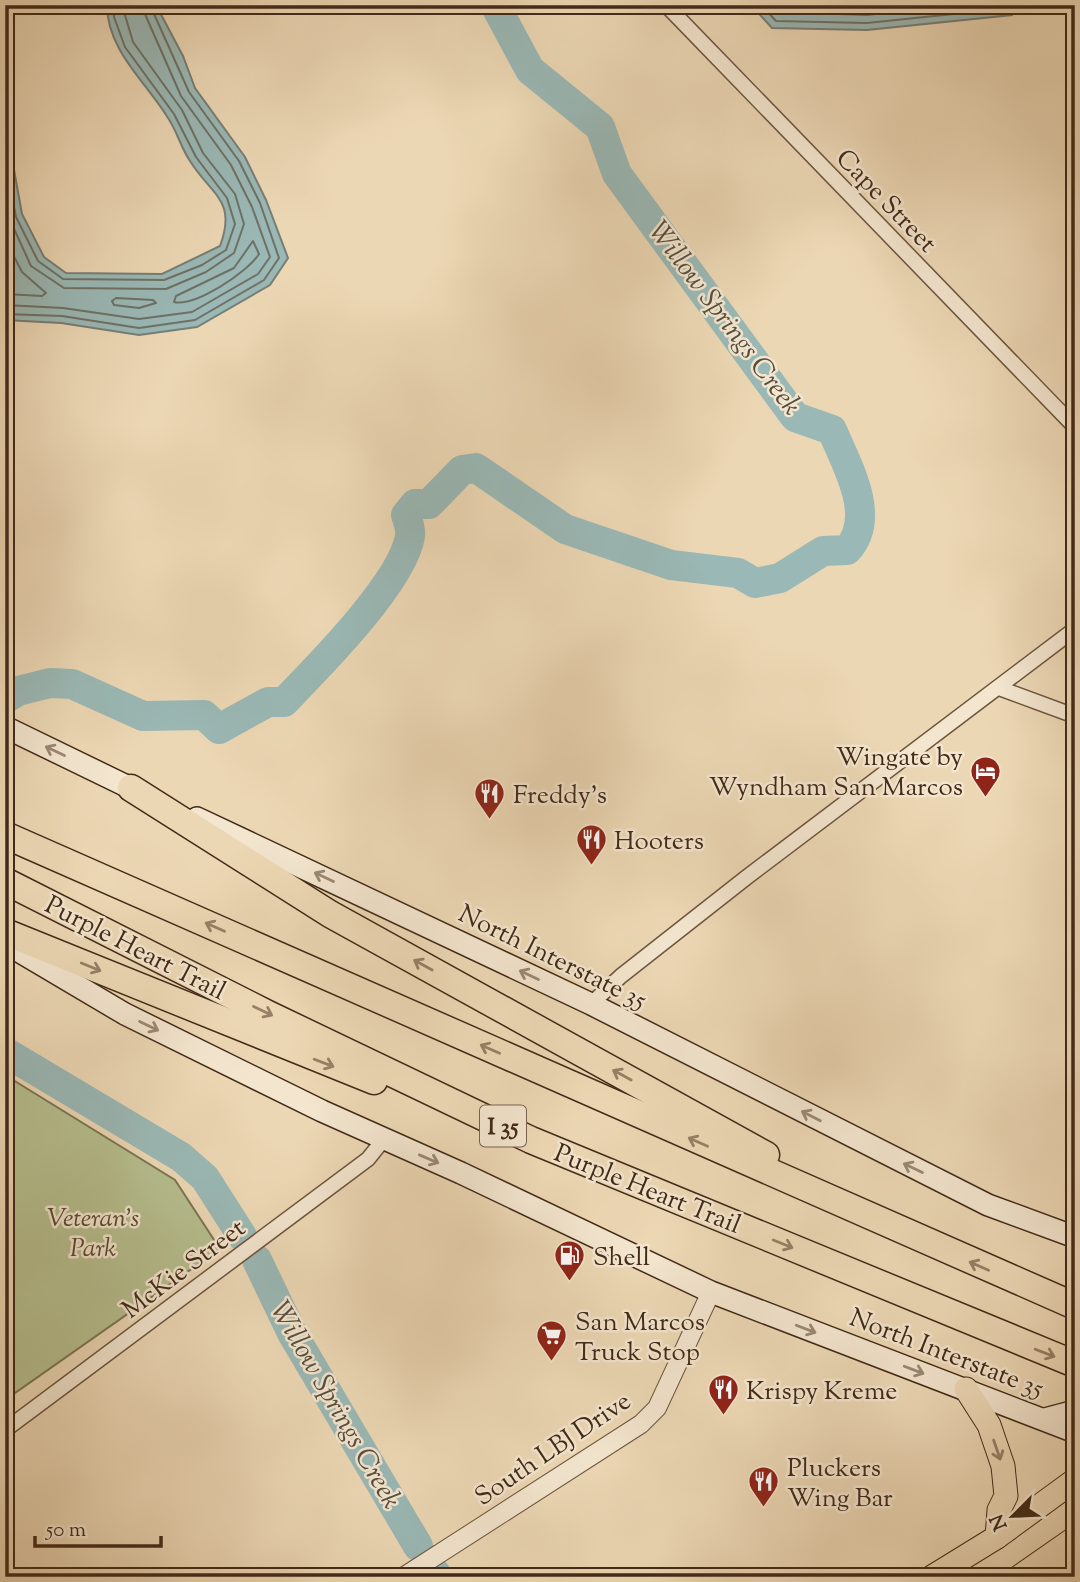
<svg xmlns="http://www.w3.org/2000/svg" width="1080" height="1582" viewBox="0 0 1080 1582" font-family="'Sorts Mill Goudy',serif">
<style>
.green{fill:#b6be8e;stroke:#7c7453;stroke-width:2}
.water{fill:#9ab8b5;stroke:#777f76;stroke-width:2}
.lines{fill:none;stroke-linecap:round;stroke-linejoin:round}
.shore{stroke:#6e7166;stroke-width:2}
.river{stroke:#9ab8b5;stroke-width:30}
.minor-casing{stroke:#6c553f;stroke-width:17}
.tertiary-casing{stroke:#6c553f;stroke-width:20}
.secondary-casing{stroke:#422a18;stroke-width:24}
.primary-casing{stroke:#422a18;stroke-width:25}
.motorway-casing{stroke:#422a18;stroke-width:29}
.minor{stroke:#f3e5ce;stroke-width:14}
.tertiary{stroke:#f3e5ce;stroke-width:18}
.secondary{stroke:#f3e5ce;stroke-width:21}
.primary{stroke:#ecd7b4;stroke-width:23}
.motorway{stroke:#ecd7b4;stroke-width:26}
.oneway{stroke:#9a8873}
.oneway2{stroke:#978066}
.labels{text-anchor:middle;stroke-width:5;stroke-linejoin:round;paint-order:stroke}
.shield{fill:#f3e5ce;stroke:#77624f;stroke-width:2}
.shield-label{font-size:24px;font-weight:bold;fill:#422a18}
.street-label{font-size:26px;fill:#422a18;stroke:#f3e5ce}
.poi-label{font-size:26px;fill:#422a18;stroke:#f3e5ce;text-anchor:start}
.park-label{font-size:26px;font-style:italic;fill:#594830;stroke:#f3e5ce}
.water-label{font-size:28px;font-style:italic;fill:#584e3f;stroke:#f3e5ce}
</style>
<rect width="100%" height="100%" fill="#ecd7b4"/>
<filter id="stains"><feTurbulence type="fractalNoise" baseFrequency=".00286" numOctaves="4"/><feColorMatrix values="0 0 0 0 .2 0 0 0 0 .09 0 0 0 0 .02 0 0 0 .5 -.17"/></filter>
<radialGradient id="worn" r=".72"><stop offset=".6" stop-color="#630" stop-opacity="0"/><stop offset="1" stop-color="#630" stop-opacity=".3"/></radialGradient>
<!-- green -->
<polygon class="green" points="5,1075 175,1180 220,1249 5,1400"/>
<!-- water -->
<g class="water">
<path d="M107 5H156L183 56 195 88 245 157 266 200 288 258 270 285 197 327 139 335 61 323 5 320V139L11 153 22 214 44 257 66 273 162 274 220 246C237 200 212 196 190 161 181 148 177 131 168 118 146 82 107 50 107 5Z"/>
<polygon points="751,5 1012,5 1012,15 867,30 772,28"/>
</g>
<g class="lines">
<!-- shore -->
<g class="shore">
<polyline points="761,5 776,21 867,23 1002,9 1005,5"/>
<polyline points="773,5 780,12 867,15 957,5"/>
<polyline points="5,160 16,217 38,261 63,279 164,280 202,265 226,250 235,224 227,198 196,157 174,114 125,47 114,17 113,5"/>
<polyline points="5,209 31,266 64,288 166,289 206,272 234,253 244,224 235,194 203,153 182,110 133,42 122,5"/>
<polyline points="5,239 22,272 46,293 42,296 5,294"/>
<path d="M253 241 259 254C248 272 195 307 174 302L176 296 234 268Z"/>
<polygon points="116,298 153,300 156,303 139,308 114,305 112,301"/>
<polyline points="5,305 63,308 139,319 192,312 258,274 270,257 252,207 231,165 181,96 141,5"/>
<polyline points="5,314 62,316 139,328 195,320 264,280 279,258 260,203 239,161 189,92 150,5"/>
</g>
<!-- river -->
<g class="river">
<path d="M5 699 18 691 50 683 72 684 143 716 204 715 219 729 268 702H284C317 668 403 582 410 536 411 529 408 521 406 515L415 504H429L462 470 476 468 565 529 671 565 738 573 755 583 780 578 823 551 847 550C878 517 846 464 832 430L795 417 617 174 600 127 530 70 495 5"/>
<polyline points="5,1052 181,1157 205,1178 242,1236"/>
<polyline points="257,1260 292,1333 418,1546"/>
<polyline points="436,1574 437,1577"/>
</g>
<defs>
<g id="minor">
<polyline points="666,5 1075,427"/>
<polyline points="999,688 1075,716"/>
<polyline points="591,1004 621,976 747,877 1075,629"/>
<polyline points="5,1430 368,1159 384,1139"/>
</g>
<polyline id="tertiary" points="403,1577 641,1424 657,1408 711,1292"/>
<g id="secondary">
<polyline points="5,727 145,795"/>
<polyline points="197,818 591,1004 988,1205 1075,1237"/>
<polyline points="5,943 125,1014 322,1111 461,1173 711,1292 1075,1432"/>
<polyline points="1045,1419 1075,1411"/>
</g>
<g id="primary">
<polyline points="966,1389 989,1425 1003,1466 1006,1496 999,1510 997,1537"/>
<polyline points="1034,1570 1075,1563"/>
<polyline points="932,1577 997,1537 1075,1480"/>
<polyline points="1019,1577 1075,1538"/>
</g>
<g id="motorway">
<polyline points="131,788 330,914 766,1155"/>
<polyline points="5,835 1075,1306"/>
<polyline points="5,881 268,1014 531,1140 1075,1364"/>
<polyline points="5,932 374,1081"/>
</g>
</defs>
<!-- minor casing -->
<use href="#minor" class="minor-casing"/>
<!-- tertiary casing -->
<use href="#tertiary" class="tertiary-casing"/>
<!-- secondary casing -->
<use href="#secondary" class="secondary-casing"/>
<!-- primary casing -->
<use href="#primary" class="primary-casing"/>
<!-- motorway casing -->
<use href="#motorway" class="motorway-casing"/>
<!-- minor -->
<use href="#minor" class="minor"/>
<!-- tertiary -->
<use href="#tertiary" class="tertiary"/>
<!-- secondary -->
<use href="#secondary" class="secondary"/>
<!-- primary -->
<use href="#primary" class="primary"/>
<!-- motorway -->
<use href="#motorway" class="motorway"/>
</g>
<!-- one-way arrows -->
<defs><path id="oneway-shaft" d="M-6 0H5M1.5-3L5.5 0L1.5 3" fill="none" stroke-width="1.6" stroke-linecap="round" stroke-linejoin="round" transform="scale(1.75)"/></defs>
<g class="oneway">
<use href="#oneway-shaft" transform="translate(55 751) rotate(-154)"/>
<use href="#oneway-shaft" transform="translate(324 877) rotate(-155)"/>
<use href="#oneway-shaft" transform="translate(529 975) rotate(-155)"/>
<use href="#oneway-shaft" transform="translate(149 1026) rotate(26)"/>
<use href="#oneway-shaft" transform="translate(811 1116) rotate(-153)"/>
<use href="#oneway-shaft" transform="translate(429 1159) rotate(23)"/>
<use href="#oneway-shaft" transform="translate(913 1168) rotate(-154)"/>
<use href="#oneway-shaft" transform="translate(806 1329) rotate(21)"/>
<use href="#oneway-shaft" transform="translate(914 1370) rotate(21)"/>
</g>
<g class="oneway2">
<use href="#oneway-shaft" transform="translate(215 927) rotate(-156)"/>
<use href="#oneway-shaft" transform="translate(423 965) rotate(-151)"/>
<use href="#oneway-shaft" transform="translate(91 967) rotate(22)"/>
<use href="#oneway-shaft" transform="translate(263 1011) rotate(26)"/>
<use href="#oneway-shaft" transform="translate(490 1049) rotate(-156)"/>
<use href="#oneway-shaft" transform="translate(324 1063) rotate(21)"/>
<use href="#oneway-shaft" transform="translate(622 1075) rotate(-151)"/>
<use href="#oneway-shaft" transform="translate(698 1142) rotate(-156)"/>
<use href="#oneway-shaft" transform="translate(783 1244) rotate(22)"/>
<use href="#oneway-shaft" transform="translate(979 1266) rotate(-156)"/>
<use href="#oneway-shaft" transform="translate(1045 1353) rotate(21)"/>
<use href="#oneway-shaft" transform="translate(997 1450) rotate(71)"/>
</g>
<!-- icons -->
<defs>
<symbol id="hotel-pin" viewBox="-11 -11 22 30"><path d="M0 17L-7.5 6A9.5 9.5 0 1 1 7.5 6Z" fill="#8f2418" stroke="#f3e5ce"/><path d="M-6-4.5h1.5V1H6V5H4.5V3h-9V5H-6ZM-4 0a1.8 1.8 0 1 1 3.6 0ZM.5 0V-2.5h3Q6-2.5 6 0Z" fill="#fff"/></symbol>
<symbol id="restaurant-pin" viewBox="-11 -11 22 30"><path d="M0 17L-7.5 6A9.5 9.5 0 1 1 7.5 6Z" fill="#8f2418" stroke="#f3e5ce"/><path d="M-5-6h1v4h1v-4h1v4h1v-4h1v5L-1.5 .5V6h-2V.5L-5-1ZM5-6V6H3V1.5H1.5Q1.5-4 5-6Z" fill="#fff"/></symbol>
<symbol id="fuel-pin" viewBox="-11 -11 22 30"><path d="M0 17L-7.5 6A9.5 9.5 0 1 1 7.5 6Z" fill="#8f2418" stroke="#f3e5ce"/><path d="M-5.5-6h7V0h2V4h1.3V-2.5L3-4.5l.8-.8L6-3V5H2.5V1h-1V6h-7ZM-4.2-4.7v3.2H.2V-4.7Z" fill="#fff"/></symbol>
<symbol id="supermarket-pin" viewBox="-11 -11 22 30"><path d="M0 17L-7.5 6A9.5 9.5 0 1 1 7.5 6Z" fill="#8f2418" stroke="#f3e5ce"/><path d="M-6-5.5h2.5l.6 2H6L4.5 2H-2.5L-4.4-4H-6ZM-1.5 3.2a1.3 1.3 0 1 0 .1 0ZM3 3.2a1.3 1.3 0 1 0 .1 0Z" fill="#fff"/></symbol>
</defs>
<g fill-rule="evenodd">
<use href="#hotel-pin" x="968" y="754" width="35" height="47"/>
<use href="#restaurant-pin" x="472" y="776" width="35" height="47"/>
<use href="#restaurant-pin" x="574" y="822" width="35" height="47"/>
<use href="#fuel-pin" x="552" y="1238" width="35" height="47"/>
<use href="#supermarket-pin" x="534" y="1318" width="35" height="47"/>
<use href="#restaurant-pin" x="706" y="1372" width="35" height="47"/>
<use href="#restaurant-pin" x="746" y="1464" width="35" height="47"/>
</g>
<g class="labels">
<!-- shield labels -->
<rect class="shield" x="480" y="1105.5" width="46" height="41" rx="5"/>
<g class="shield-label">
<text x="503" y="1134">I 35</text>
</g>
<!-- street labels -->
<g class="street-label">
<text transform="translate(887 200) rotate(46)" y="9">Cape Street</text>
<text transform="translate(136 947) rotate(27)" y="9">Purple Heart Trail</text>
<text transform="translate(553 956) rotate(26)" y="9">North Interstate 35</text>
<text transform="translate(648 1188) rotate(22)" y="9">Purple Heart Trail</text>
<text transform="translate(183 1268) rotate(-37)" y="9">McKie Street</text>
<text transform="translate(947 1352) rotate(21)" y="9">North Interstate 35</text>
<text transform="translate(552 1448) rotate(-34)" y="9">South LBJ Drive</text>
</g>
<!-- poi labels -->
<g class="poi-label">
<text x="963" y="765" text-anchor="end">Wingate by<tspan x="963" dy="30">Wyndham San Marcos</tspan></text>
<text x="513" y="803">Freddy's</text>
<text x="614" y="849">Hooters</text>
<text x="593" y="1265">Shell</text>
<text x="575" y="1330">San Marcos<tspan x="575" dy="30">Truck Stop</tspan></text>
<text x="746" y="1399">Krispy Kreme</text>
<text x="787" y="1476">Pluckers<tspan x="787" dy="30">Wing Bar</tspan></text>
</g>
<!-- park labels -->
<g class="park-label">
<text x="93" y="1226">Veteran's<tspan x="93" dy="30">Park</tspan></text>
</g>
<!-- water labels -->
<g class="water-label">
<text transform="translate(726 317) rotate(53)" y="10">Willow Springs Creek</text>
<text transform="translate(337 1404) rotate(60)" y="10">Willow Springs Creek</text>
</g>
</g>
<!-- margin -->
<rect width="1080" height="1582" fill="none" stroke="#ecd7b4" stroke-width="28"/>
<rect x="7" y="7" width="1066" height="1568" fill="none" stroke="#422a18" stroke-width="3.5"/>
<rect x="14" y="14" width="1052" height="1554" fill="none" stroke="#422a18" stroke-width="2"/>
<!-- north arrow -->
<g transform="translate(1013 1516) rotate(246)" stroke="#f3e5ce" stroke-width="5" paint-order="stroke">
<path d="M0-5L12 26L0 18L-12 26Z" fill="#422a18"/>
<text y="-10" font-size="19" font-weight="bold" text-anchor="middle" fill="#422a18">N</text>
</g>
<!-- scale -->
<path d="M35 1536v10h126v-10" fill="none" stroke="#422a18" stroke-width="3.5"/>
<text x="46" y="1536" font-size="21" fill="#422a18" stroke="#f3e5ce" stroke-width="5" paint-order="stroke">50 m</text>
<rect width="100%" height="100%" filter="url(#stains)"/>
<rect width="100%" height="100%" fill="url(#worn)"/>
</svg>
